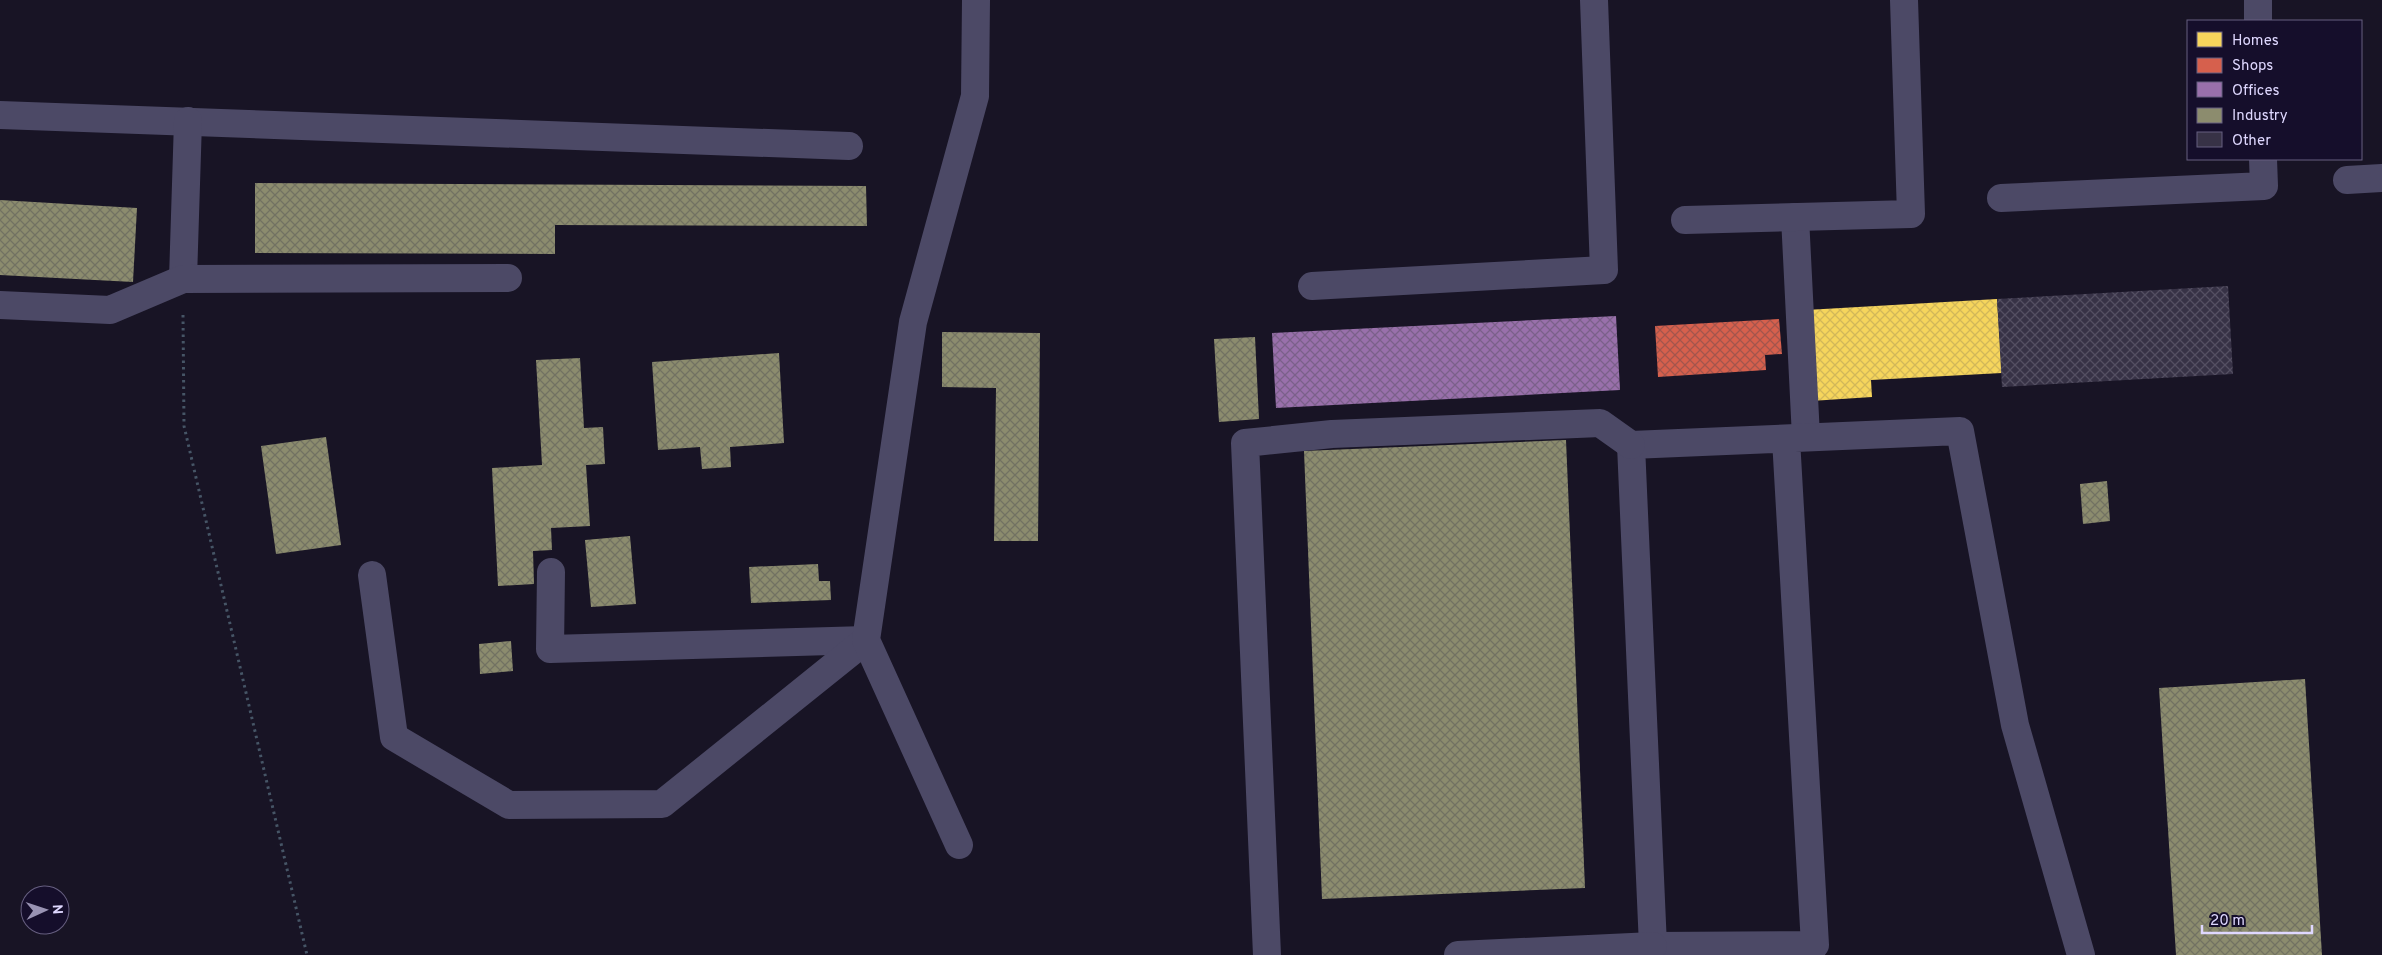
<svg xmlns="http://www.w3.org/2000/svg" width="2382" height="955" viewBox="0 0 2382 955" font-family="Overpass,sans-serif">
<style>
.homes{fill:url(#homes-cross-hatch)}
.shops{fill:url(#shops-cross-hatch)}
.offices{fill:url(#offices-cross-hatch)}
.industry{fill:url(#industry-cross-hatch)}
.building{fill:url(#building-cross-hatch)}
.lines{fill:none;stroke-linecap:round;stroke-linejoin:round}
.path{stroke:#465566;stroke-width:3;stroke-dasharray:2.5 4;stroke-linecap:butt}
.minor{stroke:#4c4966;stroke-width:28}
</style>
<defs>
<pattern id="homes-cross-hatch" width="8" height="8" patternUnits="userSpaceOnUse" patternTransform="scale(1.25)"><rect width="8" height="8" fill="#f6d55c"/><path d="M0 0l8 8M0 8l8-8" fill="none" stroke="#d2b759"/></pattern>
<pattern id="shops-cross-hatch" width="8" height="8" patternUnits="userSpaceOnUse" patternTransform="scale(1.25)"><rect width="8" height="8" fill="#d6604d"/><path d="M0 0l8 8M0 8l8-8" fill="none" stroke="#a3554d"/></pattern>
<pattern id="offices-cross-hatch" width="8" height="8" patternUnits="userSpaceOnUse" patternTransform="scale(1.25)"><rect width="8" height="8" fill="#9970ab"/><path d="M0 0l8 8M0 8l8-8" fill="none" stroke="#7b608a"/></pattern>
<pattern id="industry-cross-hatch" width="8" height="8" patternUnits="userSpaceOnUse" patternTransform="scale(1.25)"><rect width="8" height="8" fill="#8c8c6e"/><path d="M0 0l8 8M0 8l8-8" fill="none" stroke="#727262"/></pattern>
<pattern id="building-cross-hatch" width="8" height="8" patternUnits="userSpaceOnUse" patternTransform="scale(1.25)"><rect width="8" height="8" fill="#373246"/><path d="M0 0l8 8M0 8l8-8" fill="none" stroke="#544f62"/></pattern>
</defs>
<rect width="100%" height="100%" fill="#181425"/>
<!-- homes -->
<polygon class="homes" points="1997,299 2002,373 1871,380 1872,397 1811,401 1806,310"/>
<!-- shops -->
<polygon class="shops" points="1779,319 1782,354 1765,355 1766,370 1658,377 1655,326"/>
<!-- offices -->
<polygon class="offices" points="1616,316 1620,390 1276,408 1272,333"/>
<!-- industry -->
<g class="industry">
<polygon points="255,183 866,186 867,226 555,225 555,254 255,253"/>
<polygon points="0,200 137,208 133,282 0,275"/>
<polygon points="942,332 1040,333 1038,541 994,541 996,388 942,387"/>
<polygon points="1255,337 1259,419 1219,422 1214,339"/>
<polygon points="779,353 784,443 730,447 731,467 702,469 700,447 658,450 652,362"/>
<polygon points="580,358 584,428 603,427 605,464 586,465 590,526 551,528 552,550 533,551 534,584 498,586 492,468 542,465 536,360"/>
<polygon points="326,437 341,545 276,554 261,446"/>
<polygon points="1566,440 1585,888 1322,899 1304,451"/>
<polygon points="2107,481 2110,521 2083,524 2080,484"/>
<polygon points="630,536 636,604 591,607 585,540"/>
<polygon points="818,564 819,581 830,581 831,600 751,603 749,567"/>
<polygon points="511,641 513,671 480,674 479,644"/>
<polygon points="2305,679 2322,955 2176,955 2159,688"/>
</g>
<!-- building -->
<polygon class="building" points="2228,286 2233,374 2002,387 1997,299"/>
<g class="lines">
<!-- path -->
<polyline class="path" points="183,315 184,426 307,955"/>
<!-- minor -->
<g class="minor">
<polyline points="2258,0 2258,21"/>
<polyline points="0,115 849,146"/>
<polyline points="2347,180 2382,178"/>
<polyline points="2001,198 2264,186 2263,159"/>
<polyline points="1795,217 1806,437"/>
<polyline points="1685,220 1911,214 1904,0"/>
<polyline points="183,279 188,121"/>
<polyline points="1312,286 1604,270 1594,0"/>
<polyline points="0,305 110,310 183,279 508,278"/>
<polyline points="1786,439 1815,945 1653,946 1631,445 1960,431 2015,725 2081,955"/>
<polyline points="551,572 550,649 866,640"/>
<polyline points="372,575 394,737 509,805 662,804 866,640"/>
<polyline points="959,845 866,640 913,322 975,96 976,0"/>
<polyline points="1267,955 1245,443 1332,434 1600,423 1631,445"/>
<polyline points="1458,955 1653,946"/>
</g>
</g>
<!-- legend -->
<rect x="2187" y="20" width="175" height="140" fill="#150e2b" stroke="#665f80"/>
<rect x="2197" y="32" width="25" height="15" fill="#f6d55c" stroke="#665f80"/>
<text x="2232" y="45" font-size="15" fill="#dfd8ff">Homes</text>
<rect x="2197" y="58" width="25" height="15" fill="#d6604d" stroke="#665f80"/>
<text x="2232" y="70" font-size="15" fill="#dfd8ff">Shops</text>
<rect x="2197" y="82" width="25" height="15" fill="#9970ab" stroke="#665f80"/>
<text x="2232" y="95" font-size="15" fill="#dfd8ff">Offices</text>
<rect x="2197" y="108" width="25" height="15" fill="#8c8c6e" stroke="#665f80"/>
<text x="2232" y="120" font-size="15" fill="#dfd8ff">Industry</text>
<rect x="2197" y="132" width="25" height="15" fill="#373246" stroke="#665f80"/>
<text x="2232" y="145" font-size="15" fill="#dfd8ff">Other</text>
<!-- north arrow -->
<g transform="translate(45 910) rotate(87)"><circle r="24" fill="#150e2b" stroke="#665f80"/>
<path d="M0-4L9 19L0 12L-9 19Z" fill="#9993b3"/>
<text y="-8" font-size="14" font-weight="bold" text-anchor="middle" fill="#dfd8ff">N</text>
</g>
<!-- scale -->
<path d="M2202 925v8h110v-8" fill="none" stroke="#dfd8ff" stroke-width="2.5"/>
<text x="2210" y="925" font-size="15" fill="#dfd8ff" stroke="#150e2b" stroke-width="4" paint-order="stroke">20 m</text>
</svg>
